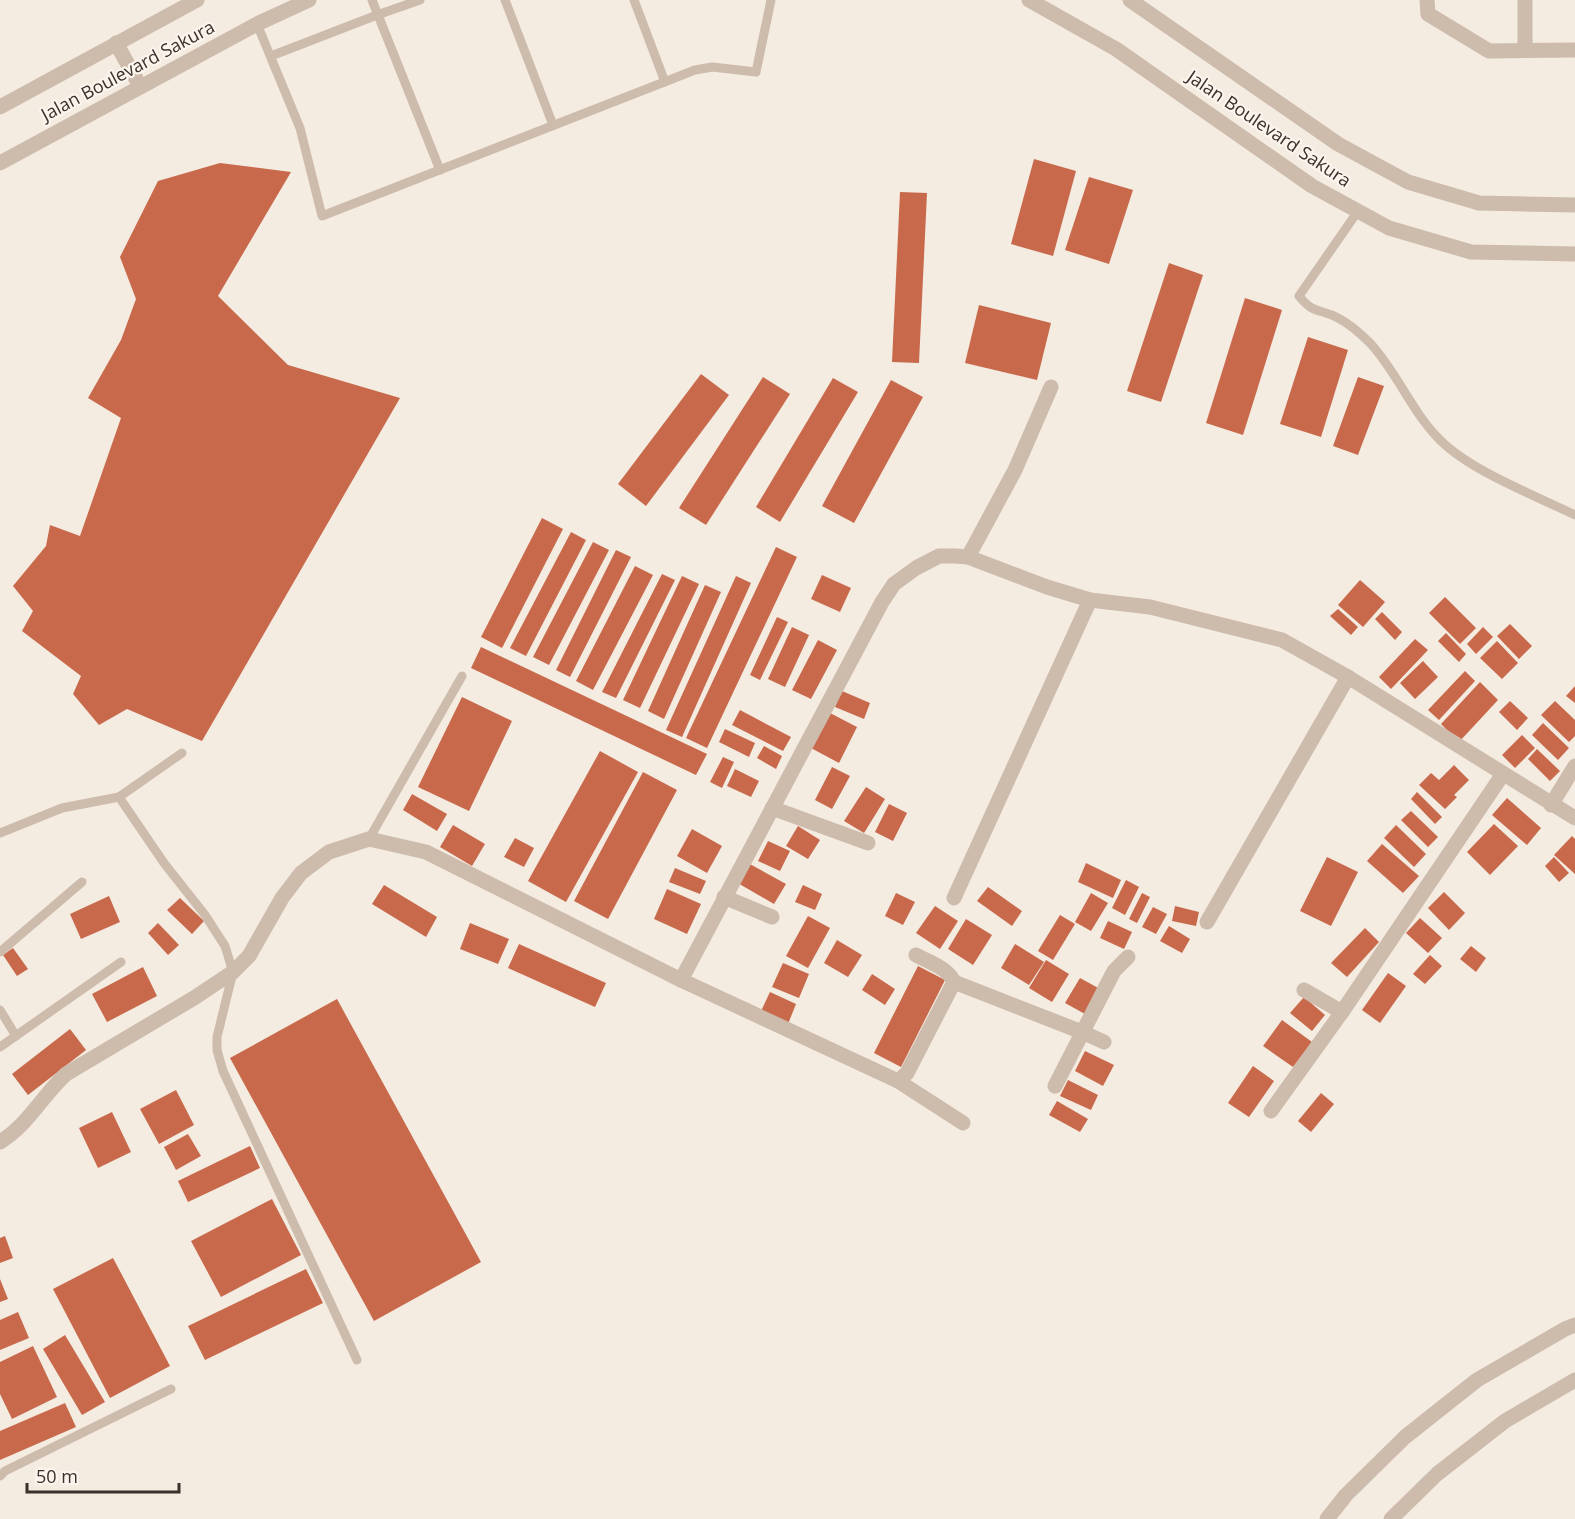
<svg xmlns="http://www.w3.org/2000/svg" width="1575" height="1519" viewBox="0 0 1575 1519" font-family="'Open Sans',sans-serif">
<style>
.building{fill:#c8694b}
.lines{fill:none;stroke-linecap:round;stroke-linejoin:round}
.lane{stroke:#cdbbac;stroke-width:9}
.street{stroke:#cdbbac;stroke-width:15}
.labels{text-anchor:middle;stroke-width:4.5;stroke-linejoin:round;paint-order:stroke}
.street-label{font-size:18px;fill:#3b302b;stroke:#fbf5ee}
</style>
<rect width="100%" height="100%" fill="#f4ebe1"/>
<!-- building -->
<g class="building">
<polygon points="1034,159 1076,171 1053,256 1011,244"/>
<polygon points="220,163 291,172 218,296 288,365 400,398 202,741 127,709 99,725 73,694 81,676 22,631 33,611 13,586 46,546 50,525 80,536 121,418 88,398 121,340 136,299 120,257 158,181"/>
<polygon points="1089,177 1133,190 1109,264 1065,250"/>
<polygon points="900,192 927,193 919,363 892,362"/>
<polygon points="1169,263 1203,275 1161,402 1127,391"/>
<polygon points="1245,298 1282,310 1243,435 1206,423"/>
<polygon points="979,305 1051,323 1037,380 965,363"/>
<polygon points="1308,337 1348,350 1321,437 1280,424"/>
<polygon points="701,374 729,395 646,506 618,484"/>
<polygon points="763,377 790,394 706,525 679,508"/>
<polygon points="1358,377 1384,386 1358,455 1333,446"/>
<polygon points="833,378 858,392 780,522 756,507"/>
<polygon points="891,380 923,397 854,523 822,506"/>
<polygon points="542,518 563,529 502,648 481,637"/>
<polygon points="571,532 586,540 526,656 510,648"/>
<polygon points="593,542 609,550 549,665 533,657"/>
<polygon points="776,547 797,557 707,748 686,738"/>
<polygon points="616,550 631,557 570,677 556,670"/>
<polygon points="635,566 653,575 593,690 576,681"/>
<polygon points="662,574 675,580 616,698 602,692"/>
<polygon points="822,575 851,588 840,612 811,599"/>
<polygon points="682,576 699,584 640,708 623,700"/>
<polygon points="736,576 751,583 682,737 666,730"/>
<polygon points="1360,580 1385,602 1363,627 1338,605"/>
<polygon points="705,585 721,592 664,719 648,711"/>
<polygon points="1445,597 1476,628 1460,644 1429,613"/>
<polygon points="1338,609 1358,627 1351,635 1330,616"/>
<polygon points="1382,612 1402,632 1395,640 1375,619"/>
<polygon points="777,617 788,622 760,680 750,675"/>
<polygon points="1510,624 1532,646 1519,659 1497,636"/>
<polygon points="792,627 809,635 785,687 768,679"/>
<polygon points="1483,627 1493,637 1476,654 1467,644"/>
<polygon points="1446,633 1466,654 1459,662 1438,641"/>
<polygon points="1415,639 1428,650 1391,689 1379,677"/>
<polygon points="818,640 837,650 811,699 792,690"/>
<polygon points="1497,641 1518,663 1502,679 1480,658"/>
<polygon points="481,647 707,754 696,775 471,668"/>
<polygon points="1423,661 1438,677 1415,699 1400,683"/>
<polygon points="1465,671 1475,681 1439,720 1428,710"/>
<polygon points="1480,682 1498,700 1459,742 1441,724"/>
<polygon points="1575,686 1575,703 1566,696"/>
<polygon points="842,691 870,703 864,719 835,707"/>
<polygon points="462,697 512,721 469,811 418,787"/>
<polygon points="1510,701 1528,718 1517,730 1499,712"/>
<polygon points="1555,701 1575,720 1575,736 1569,742 1541,715"/>
<polygon points="740,710 791,737 783,751 732,725"/>
<polygon points="830,713 857,727 839,763 811,748"/>
<polygon points="1543,723 1569,748 1558,760 1532,735"/>
<polygon points="725,729 755,743 749,757 719,742"/>
<polygon points="1522,735 1535,748 1515,768 1502,755"/>
<polygon points="764,746 782,756 776,769 757,758"/>
<polygon points="1537,749 1560,771 1550,781 1528,759"/>
<polygon points="600,751 638,772 566,902 528,881"/>
<polygon points="723,757 734,762 722,788 710,782"/>
<polygon points="1454,765 1469,780 1454,795 1457,797 1445,809 1419,785 1431,773 1439,780"/>
<polygon points="832,767 850,776 832,809 815,800"/>
<polygon points="735,769 759,781 751,797 727,786"/>
<polygon points="643,772 677,790 608,919 574,901"/>
<polygon points="866,787 885,799 864,833 844,821"/>
<polygon points="1417,792 1442,817 1435,824 1411,799"/>
<polygon points="412,794 447,814 437,831 403,810"/>
<polygon points="1507,798 1541,828 1527,845 1492,815"/>
<polygon points="889,804 907,813 893,841 875,832"/>
<polygon points="1411,811 1438,837 1428,847 1401,820"/>
<polygon points="1494,824 1518,846 1490,875 1467,852"/>
<polygon points="453,825 485,844 472,866 440,847"/>
<polygon points="1396,825 1426,854 1414,867 1384,838"/>
<polygon points="798,826 820,840 808,859 786,846"/>
<polygon points="692,829 722,846 707,873 677,856"/>
<polygon points="1572,836 1575,839 1575,874 1554,855"/>
<polygon points="515,838 534,848 524,867 504,857"/>
<polygon points="768,841 790,851 780,871 758,861"/>
<polygon points="1382,844 1419,876 1403,893 1367,861"/>
<polygon points="1327,857 1358,872 1331,926 1300,911"/>
<polygon points="1554,857 1569,873 1559,882 1545,866"/>
<polygon points="748,863 786,884 774,904 736,882"/>
<polygon points="1086,863 1121,880 1113,898 1078,882"/>
<polygon points="675,868 706,881 700,894 669,882"/>
<polygon points="1126,880 1139,887 1125,915 1112,908"/>
<polygon points="384,885 437,917 426,937 372,904"/>
<polygon points="803,885 822,894 815,910 795,902"/>
<polygon points="988,887 1022,911 1012,926 977,901"/>
<polygon points="667,889 701,904 687,934 654,919"/>
<polygon points="1444,892 1465,913 1449,930 1428,908"/>
<polygon points="896,893 915,902 903,925 885,916"/>
<polygon points="1091,893 1108,903 1091,931 1075,922"/>
<polygon points="1142,893 1150,897 1137,923 1129,919"/>
<polygon points="109,896 120,922 81,939 70,914"/>
<polygon points="180,898 204,921 192,934 167,910"/>
<polygon points="935,906 958,921 940,949 916,933"/>
<polygon points="1175,906 1199,912 1196,926 1172,921"/>
<polygon points="1153,907 1167,914 1156,934 1142,927"/>
<polygon points="1060,915 1075,924 1053,960 1038,951"/>
<polygon points="808,916 830,928 808,968 786,956"/>
<polygon points="1420,918 1442,938 1428,953 1406,933"/>
<polygon points="966,919 992,935 973,965 948,949"/>
<polygon points="1108,921 1132,932 1124,949 1100,938"/>
<polygon points="158,923 179,945 168,955 148,933"/>
<polygon points="470,923 509,939 498,964 460,949"/>
<polygon points="1169,926 1190,939 1182,953 1160,941"/>
<polygon points="1365,928 1379,942 1347,977 1331,963"/>
<polygon points="837,940 862,955 848,977 824,963"/>
<polygon points="519,944 606,983 595,1007 508,968"/>
<polygon points="1015,944 1044,962 1029,985 1001,968"/>
<polygon points="1471,946 1486,958 1476,972 1460,959"/>
<polygon points="13,948 28,969 17,976 3,955"/>
<polygon points="1430,955 1442,966 1425,984 1413,974"/>
<polygon points="1046,960 1069,974 1052,1002 1029,988"/>
<polygon points="783,963 809,974 799,998 772,987"/>
<polygon points="918,966 945,980 901,1067 874,1053"/>
<polygon points="143,967 157,996 107,1022 92,994"/>
<polygon points="1388,973 1406,986 1380,1023 1362,1010"/>
<polygon points="872,974 895,989 885,1005 862,990"/>
<polygon points="1080,978 1100,989 1085,1014 1065,1003"/>
<polygon points="770,992 796,1004 788,1024 761,1011"/>
<polygon points="1304,997 1325,1015 1312,1031 1290,1013"/>
<polygon points="337,999 481,1262 374,1321 230,1058"/>
<polygon points="1282,1020 1312,1042 1293,1067 1263,1046"/>
<polygon points="70,1029 86,1050 28,1095 12,1074"/>
<polygon points="1085,1051 1114,1065 1103,1086 1075,1071"/>
<polygon points="1253,1066 1274,1081 1249,1117 1228,1103"/>
<polygon points="1068,1080 1098,1095 1091,1110 1060,1096"/>
<polygon points="176,1090 194,1125 159,1144 140,1109"/>
<polygon points="1321,1093 1334,1104 1311,1132 1298,1121"/>
<polygon points="1057,1101 1088,1119 1080,1132 1049,1115"/>
<polygon points="112,1112 131,1152 98,1168 79,1128"/>
<polygon points="188,1134 201,1156 176,1170 164,1147"/>
<polygon points="250,1146 260,1168 188,1202 178,1181"/>
<polygon points="272,1199 301,1255 221,1297 191,1241"/>
<polygon points="5,1236 13,1258 0,1263 0,1238"/>
<polygon points="113,1258 170,1366 110,1398 53,1289"/>
<polygon points="306,1269 323,1303 205,1360 188,1326"/>
<polygon points="0,1279 8,1299 0,1302"/>
<polygon points="18,1312 29,1338 0,1350 0,1320"/>
<polygon points="65,1335 105,1402 82,1415 43,1349"/>
<polygon points="33,1346 57,1397 12,1419 0,1394 0,1362"/>
<polygon points="65,1403 76,1427 0,1460 0,1431"/>
</g>
<g class="lines">
<!-- lane -->
<g class="lane">
<polyline points="372,0 440,170"/>
<polyline points="505,0 553,125"/>
<polyline points="634,0 665,82"/>
<polyline points="257,24 300,128 322,216 695,70 712,67 756,72 771,0"/>
<polyline points="271,56 377,15 420,0"/>
<path d="M1358 211 1299 296C1314 315 1320 308 1338 318 1348 323 1362 335 1370 343 1397 372 1411 411 1440 440 1471 471 1534 495 1575 515"/>
<polyline points="182,753 119,797 164,863 205,915 225,946 233,972 217,1037 217,1050 223,1071 357,1360"/>
<polyline points="0,833 62,808 119,797"/>
<polyline points="369,839 462,676"/>
<polyline points="0,952 82,882"/>
<polyline points="0,1010 16,1036"/>
<polyline points="0,1047 121,962"/>
<polyline points="0,1476 5,1471 171,1389"/>
</g>
<!-- street -->
<g class="street">
<polyline points="1029,0 1116,49 1312,186 1389,228 1471,252 1575,254"/>
<polyline points="1130,0 1338,144 1408,182 1479,203 1575,205"/>
<polyline points="1427,0 1428,14 1489,51 1575,50"/>
<polyline points="1525,0 1525,50"/>
<polyline points="116,43 140,86"/>
<polyline points="0,107 197,0"/>
<polyline points="0,163 257,24 309,0"/>
<polyline points="968,557 1015,470 1051,387"/>
<polyline points="1551,805 1575,766"/>
<polyline points="772,808 868,843"/>
<polyline points="724,897 772,917"/>
<polyline points="954,898 1090,600"/>
<polyline points="1207,922 1348,677"/>
<path d="M681 980 898 1081 907 1073 954 982C948 968 929 962 916 955"/>
<polyline points="954,982 1082,1032 1104,1042"/>
<polyline points="1304,990 1342,1012"/>
<polyline points="898,1081 963,1123"/>
<polyline points="1055,1086 1114,971 1128,957"/>
<polyline points="1271,1111 1342,1012 1503,774"/>
<path d="M0 1142C28 1125 42 1096 66 1074L194 998 233 972 249 956 282 898 301 873 329 852 369 839 426 852 681 980 882 602 894 584 916 568 939 556H955L968 557 1047 587 1090 600 1150 607 1282 640 1348 677 1575 818"/>
<polyline points="1327,1519 1346,1495 1405,1437 1477,1380 1565,1329 1575,1325"/>
<polyline points="1391,1519 1437,1474 1505,1421 1575,1380"/>
</g>
</g>
<g class="labels">
<!-- street labels -->
<g class="street-label">
<text transform="translate(128 71) rotate(-28)" y="6">Jalan Boulevard Sakura</text>
<text transform="translate(1269 129) rotate(34)" y="6">Jalan Boulevard Sakura</text>
</g>
</g>
<!-- scale -->
<path d="M27 1483v9h152v-9" fill="none" stroke="#3b302b" stroke-width="3"/>
<text x="36" y="1483" font-size="18" fill="#3b302b" stroke="#fbf5ee" stroke-width="4.5" paint-order="stroke">50 m</text>
</svg>
